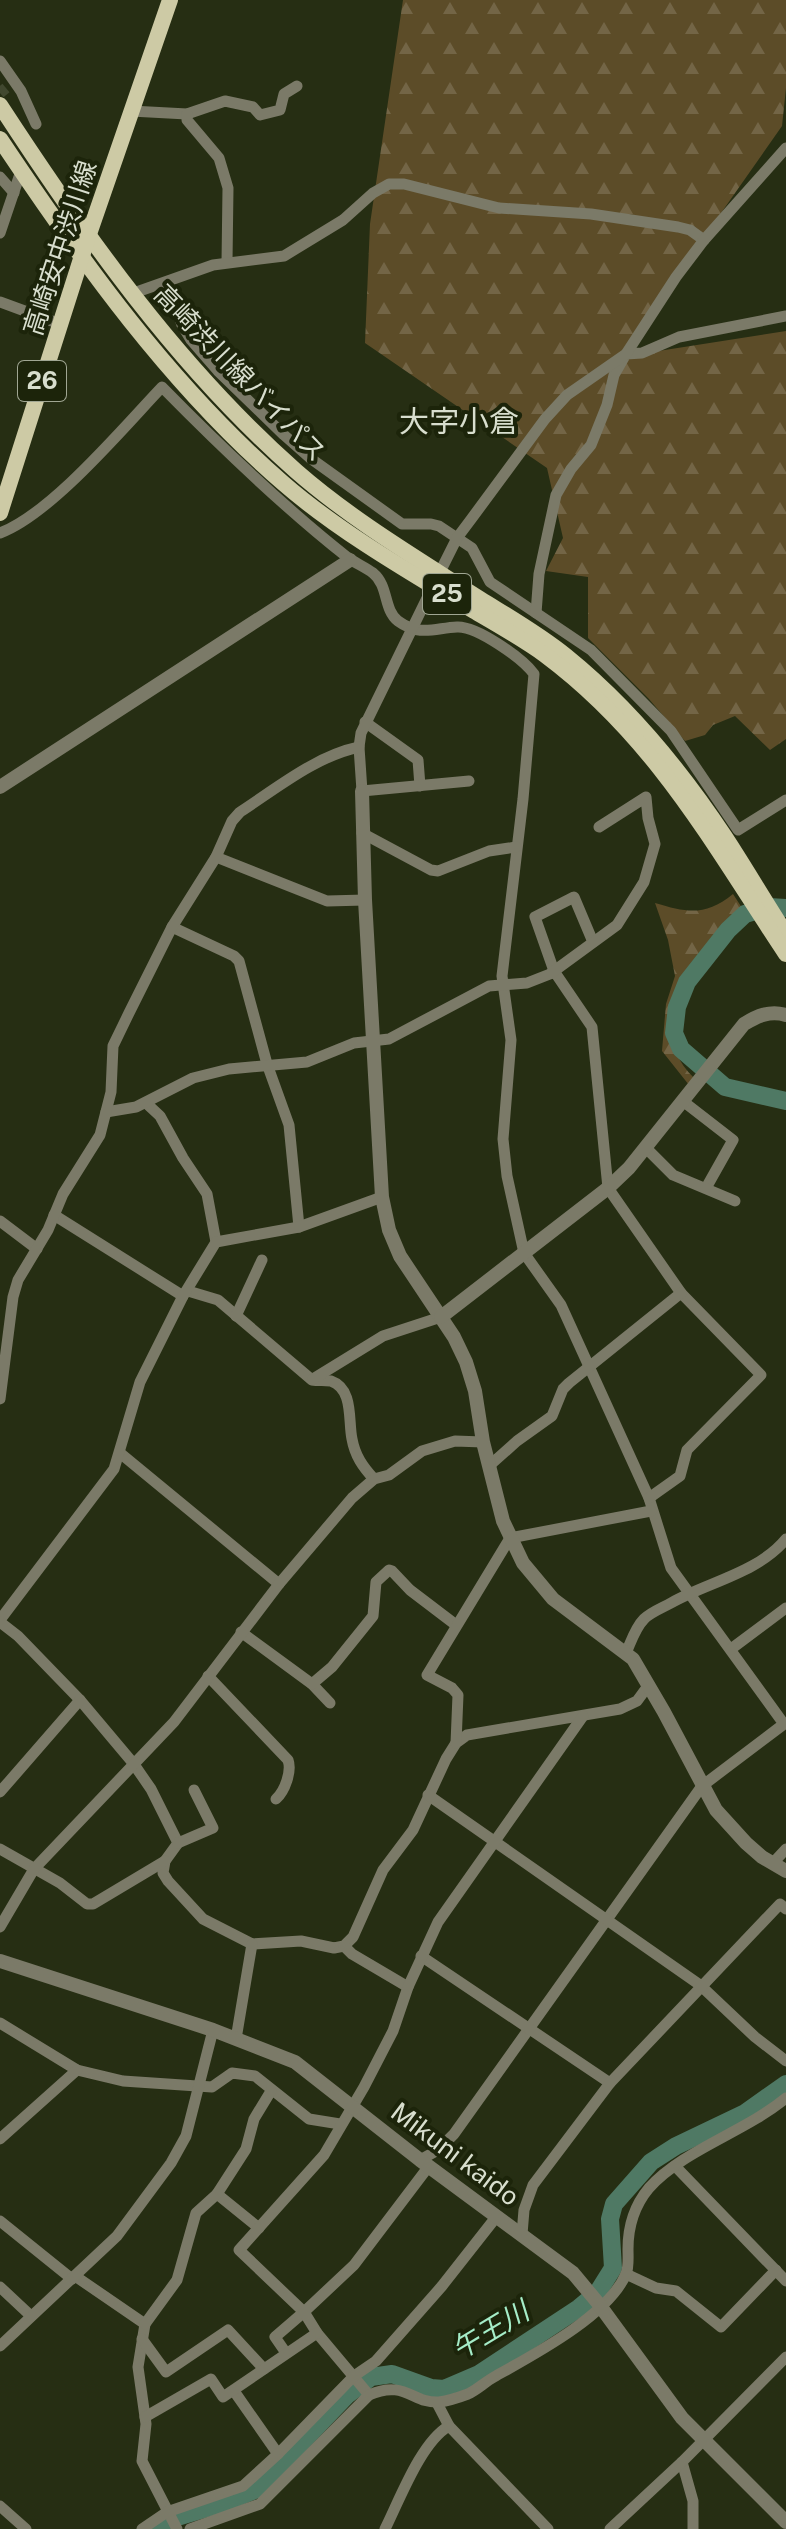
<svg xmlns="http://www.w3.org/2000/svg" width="786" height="2529" viewBox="0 0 786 2529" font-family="'Public Sans','Noto Sans JP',sans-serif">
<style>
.forest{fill:url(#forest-firs)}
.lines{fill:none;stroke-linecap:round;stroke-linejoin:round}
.river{stroke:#4f7964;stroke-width:18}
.minor-tunnel{stroke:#41482f;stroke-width:11;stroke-dasharray:11 5.5;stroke-linecap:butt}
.minor{stroke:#7b7a68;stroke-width:11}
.tertiary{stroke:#7b7a68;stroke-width:14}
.primary{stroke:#cdcaa5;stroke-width:16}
.labels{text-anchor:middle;stroke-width:8;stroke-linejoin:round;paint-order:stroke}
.shield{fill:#1c240a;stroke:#a0a693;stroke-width:2}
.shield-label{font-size:24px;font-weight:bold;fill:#d8dece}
.street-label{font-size:26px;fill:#d8dece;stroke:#1c240a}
.water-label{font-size:28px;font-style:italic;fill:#a5edc8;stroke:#1c240a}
.quarter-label{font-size:30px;fill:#d8dece;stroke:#1c240a}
</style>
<defs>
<pattern id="forest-firs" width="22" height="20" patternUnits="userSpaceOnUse" patternTransform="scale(2)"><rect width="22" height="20" fill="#5c4c28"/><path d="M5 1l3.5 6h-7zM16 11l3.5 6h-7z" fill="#736546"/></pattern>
</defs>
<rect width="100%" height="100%" fill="#262e13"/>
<!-- forest -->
<g class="forest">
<polygon points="403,0 786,0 786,88 782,126 620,357 786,331 786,739 770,750 735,716 713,725 705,735 685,741 649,699 588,638 588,577 546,571 563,538 547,468 365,343 370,224"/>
<path d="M733 894 744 911C700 951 637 1023 694 1078L689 1085 662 1051 666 1004 675 976 668 940 655 903C688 913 706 916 733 894Z"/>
</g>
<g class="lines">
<!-- river -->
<g class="river">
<polyline points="786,908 769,907 745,914 728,930 687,982 677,1007 674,1033 681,1049 725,1087 786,1101"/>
<polyline points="152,2529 171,2519 224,2503 257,2489 347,2395 371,2377 392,2374 431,2388 444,2389 479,2374 579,2308 598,2292 613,2268 610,2219 614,2204 651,2162 676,2146 745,2113 786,2084"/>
</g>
<!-- minor-tunnel -->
<polyline class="minor-tunnel" points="0,93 6,88"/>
<!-- minor -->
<g class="minor">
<polyline points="0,61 21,91 36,124"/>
<polyline points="131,111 187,114 225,101 253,107 260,115 280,110 284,94 297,86"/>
<polyline points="187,114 187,120 219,158 228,188 227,262"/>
<polyline points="0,177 14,193"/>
<polyline points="0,233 21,171"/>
<polyline points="168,282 182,325 191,340 218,371 284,435 310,458 402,524 431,524 439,526 472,548 490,582 591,650 671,731 738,830 786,800"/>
<polyline points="131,294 213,265 284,256 343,220 373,193 389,184 404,184 499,208 591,214 678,227 690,230 704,240"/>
<polyline points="0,302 60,324"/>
<path d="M0 533C51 514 123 428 162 387 221 447 281 505 347 557 355 563 365 567 373 573 389 586 383 609 398 621 420 637 435 628 457 627 477 626 522 658 534 674L523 799 502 976 511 1040 503 1139 507 1176 524 1253 561 1305 649 1498 671 1568 784 1724 702 1786 454 2134 438 2150 420 2160"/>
<polyline points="536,613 539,574 556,495 571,469 591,445 607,405 614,375 626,354 642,353 679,337 786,316"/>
<polyline points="365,722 418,760 420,786"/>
<polyline points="469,781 362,791 359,747 361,733 433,586 457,538 472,518 545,419 567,395 626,354 676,277 704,240 786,148"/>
<polyline points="362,833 431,870 438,871 489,851 516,847"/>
<polyline points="216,857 327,901 365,900"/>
<polyline points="172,927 234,956 239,961 267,1064 289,1125 299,1227"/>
<polyline points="593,942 574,897 535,917 554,971 592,1027 608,1188 681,1293 761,1375 687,1450 680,1476 649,1498"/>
<polyline points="684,1102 733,1140 706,1188"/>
<polyline points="146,1103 160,1116 183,1158 207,1194 216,1242"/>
<polyline points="106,1112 136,1107 193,1078 229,1069 307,1062 354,1043 389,1039 489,986 527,983 550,974 617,925 644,882 655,844 648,818 646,797 599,827"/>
<polyline points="646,1148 673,1175 735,1201"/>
<polyline points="54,1215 183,1296"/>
<polyline points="0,1221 37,1249"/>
<path d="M188 1291 218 1300 312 1380C318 1381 325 1380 331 1381 354 1389 348 1421 352 1439 355 1456 363 1467 374 1479"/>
<polyline points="236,1316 262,1260"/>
<polyline points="313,1379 383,1336 441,1317"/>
<path d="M0 1399 13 1297 18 1280 48 1230 63 1194 100 1135 111 1092 113 1046 129 1013 172 927 216 857 232 821 240 812C277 788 316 756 359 747"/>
<polyline points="120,1453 279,1584"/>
<polyline points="489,1466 517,1441 552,1416 563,1389 569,1383 681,1293"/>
<polyline points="0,1620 114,1469 140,1382 183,1296 216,1242 299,1227 382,1197"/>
<polyline points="0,1622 18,1636 80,1700 133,1763 151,1789 178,1843 165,1861 163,1873 168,1881 203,1919 252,1944 301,1941 334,1948 344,1946 353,1937 383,1870 413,1830 446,1759 456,1743 467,1735 620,1709 637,1701 648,1686"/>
<polyline points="241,1632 312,1684 330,1703"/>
<polyline points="731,1649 786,1608"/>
<path d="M626 1653C631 1642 635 1628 644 1619 651 1612 662 1608 671 1603 708 1582 758 1573 786 1539"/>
<path d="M208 1676 288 1760C292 1771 285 1791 276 1799"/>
<polyline points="312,1684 332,1667 373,1616 376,1582 389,1570 392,1571 410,1590 456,1625"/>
<polyline points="456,1743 458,1695 452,1688 427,1675 510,1538 651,1511"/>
<polyline points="0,1792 80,1700"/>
<polyline points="428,1795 700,1985 755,2037 786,2061"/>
<polyline points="178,1843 213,1828 194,1790"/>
<polyline points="0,1849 60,1883 87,1904 93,1904 165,1861"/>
<polyline points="773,1863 786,1849"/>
<polyline points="0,1927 34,1869 174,1722 279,1584 352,1498 374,1479 389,1475 422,1451 455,1441 483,1442"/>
<polyline points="344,1946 352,1954 408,1987"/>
<polyline points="421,1956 610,2083"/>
<polyline points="0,2023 77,2070 123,2081 212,2087 232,2073 255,2076 309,2119 340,2124"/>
<polyline points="236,2039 252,1944"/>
<polyline points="0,2139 77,2070"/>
<polyline points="675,2166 786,2281"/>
<polyline points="217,2194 259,2228"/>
<polyline points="0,2221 72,2279"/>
<polyline points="522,2234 524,2210 533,2185 610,2083 780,1904 786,1909"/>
<polyline points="626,2274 656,2288 676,2291 721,2327 776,2270"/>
<polyline points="75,2276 145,2324 138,2367 146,2424 142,2461 177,2529"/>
<polyline points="0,2287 31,2316"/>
<polyline points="145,2324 177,2280 196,2213 217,2194 246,2149 254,2119 271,2091"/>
<polyline points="142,2339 166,2372 228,2330 264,2369"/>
<polyline points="0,2346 117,2236 171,2163 186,2136 213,2030"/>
<polyline points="286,2353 275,2337 304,2312 239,2250 324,2155 364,2087 393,2031 408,1987 438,1922 583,1716"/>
<polyline points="234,2391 278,2454"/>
<polyline points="369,2395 317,2333 304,2312 354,2265 429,2166"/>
<polyline points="437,2403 449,2426"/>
<polyline points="145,2417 211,2379 223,2397 317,2333"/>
<polyline points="682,2462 693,2501 693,2529"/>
<polyline points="0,2506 26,2529"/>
<polyline points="142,2529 167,2512 243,2486 278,2454 354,2376 376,2361 442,2286 497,2216"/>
<path d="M190 2529 260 2504 369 2395C405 2379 413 2404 439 2402 447 2401 460 2397 468 2394 477 2390 485 2382 494 2377 533 2355 608 2316 626 2274 629 2267 628 2257 628 2249 628 2226 634 2206 649 2188 683 2150 745 2132 786 2098"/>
<path d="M385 2529C400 2499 421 2442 449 2426L548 2529"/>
<polyline points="610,2529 682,2462 786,2357"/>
</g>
<!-- tertiary -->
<g class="tertiary">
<polyline points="0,787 350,560"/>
<polyline points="362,791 365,900 382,1197 389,1230 400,1256 454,1337 466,1362 475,1391 483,1442 503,1521 523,1563 553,1599 633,1659 664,1712 716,1810 746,1843 762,1857 786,1871"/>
<path d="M441 1317 608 1188 629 1168 744 1024C757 1016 770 1010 786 1015"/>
<polyline points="0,1961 213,2030 295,2062 420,2160 573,2273 598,2303 682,2418 786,2522"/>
</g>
<!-- primary -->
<g class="primary">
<path d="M0 105C86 237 178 367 296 471 352 520 418 559 480 599 509 617 539 634 566 656 629 707 680 769 725 837 746 869 765 902 786 934"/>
<path d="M0 139C82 262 171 386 283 483 338 531 411 573 474 611 498 625 523 639 545 655 655 737 712 843 786 954"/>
<polyline points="0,513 88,237 170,0"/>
</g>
</g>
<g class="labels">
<!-- shield labels -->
<g class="shield">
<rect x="18" y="361" width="48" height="40" rx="6"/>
<rect x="423" y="574" width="48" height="40" rx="6"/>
</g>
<g class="shield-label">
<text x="42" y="389">26</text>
<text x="447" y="602">25</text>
</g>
<!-- street labels -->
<g class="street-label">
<text transform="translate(60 248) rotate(-72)" y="9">高崎安中渋川線</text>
<text transform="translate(240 373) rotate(46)" y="9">高崎渋川線バイパス</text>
<text transform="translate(455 2154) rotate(37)" y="9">Mikuni kaido</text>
</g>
<!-- water labels -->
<g class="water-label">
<text transform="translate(490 2330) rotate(-31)" y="10">午王川</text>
</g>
<!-- quarter labels -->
<g class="quarter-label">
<text x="459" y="432">大字小倉</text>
</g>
</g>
</svg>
